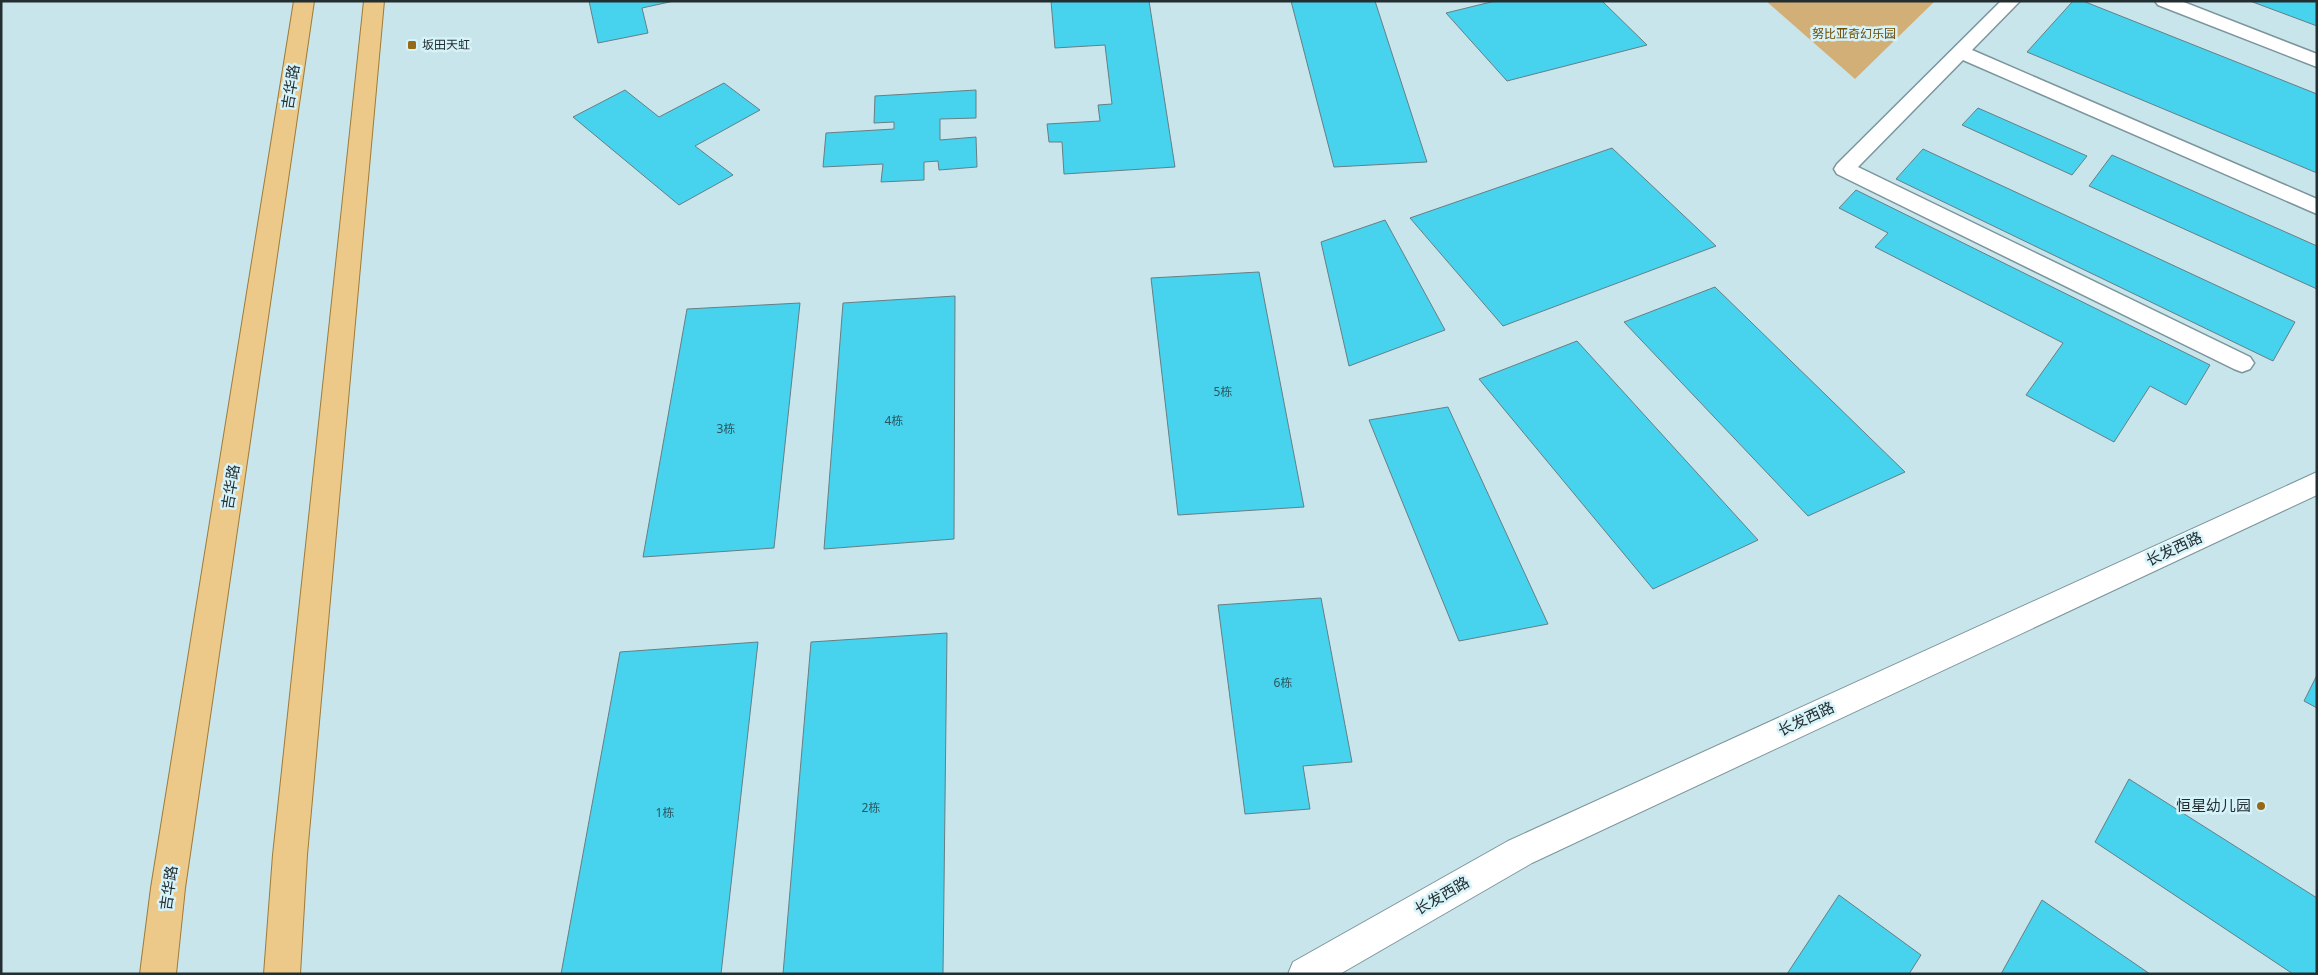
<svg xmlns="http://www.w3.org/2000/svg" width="2318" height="975" viewBox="0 0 2318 975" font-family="'Noto Sans','Noto Sans SC',sans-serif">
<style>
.green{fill:#d3af78}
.building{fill:#47d2ed;stroke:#667f85}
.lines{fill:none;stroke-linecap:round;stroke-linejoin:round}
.service-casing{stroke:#7b959c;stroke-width:3}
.tertiary-casing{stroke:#7b959c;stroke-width:2}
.primary-casing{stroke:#9e7b38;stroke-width:2}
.service{fill:#fff;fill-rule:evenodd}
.tertiary{fill:#fff;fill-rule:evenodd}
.primary{fill:#ecc889;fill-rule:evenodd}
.poi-dot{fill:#956915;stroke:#d6f3f9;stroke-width:2}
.labels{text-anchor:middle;stroke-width:5;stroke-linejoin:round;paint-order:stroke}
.far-park-label{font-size:12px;fill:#6e4b01;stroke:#d6f3f9}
.far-poi-label{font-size:12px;fill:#232e31;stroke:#d6f3f9;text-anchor:start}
.number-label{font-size:12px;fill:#2c5760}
.street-label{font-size:15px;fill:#232e31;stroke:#d6f3f9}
.poi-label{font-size:15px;fill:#232e31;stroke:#d6f3f9;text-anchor:end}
</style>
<rect width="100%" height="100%" fill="#c9e5ec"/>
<!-- green -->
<polygon class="green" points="1766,1 1935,1 1855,79"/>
<!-- building -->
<g class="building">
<polygon points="589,1 674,1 642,8 648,33 598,43"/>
<polygon points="1051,1 1149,1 1175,167 1064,174 1062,142 1049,142 1047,124 1100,121 1098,105 1112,104 1105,45 1055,48"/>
<polygon points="1291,1 1375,1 1427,162 1334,167"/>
<polygon points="1495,1 1602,1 1647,45 1507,81 1446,13"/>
<polygon points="2073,1 2083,1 2317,94 2317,173 2027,52"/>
<polygon points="2250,1 2317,1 2317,26"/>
<polygon points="724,83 760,110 695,146 733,175 679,205 573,117 625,90 659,117"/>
<polygon points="976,90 976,118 940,119 940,140 976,137 977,167 939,170 938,161 924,162 924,180 881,182 883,164 823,167 826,133 894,129 894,122 874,123 875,96"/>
<polygon points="1978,108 2087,156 2072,175 1962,125"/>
<polygon points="1612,148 1716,246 1503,326 1410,218"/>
<polygon points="1923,149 2295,322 2273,361 1896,179"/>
<polygon points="2112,155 2317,246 2317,289 2089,186"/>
<polygon points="1856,190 2210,365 2186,405 2150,386 2114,442 2026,395 2063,343 1875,247 1888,233 1839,208"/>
<polygon points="1385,220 1445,330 1349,366 1321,242"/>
<polygon points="1259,272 1304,507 1178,515 1151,278"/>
<polygon points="1715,287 1905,472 1808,516 1624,322"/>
<polygon points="955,296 954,539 824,549 843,303"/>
<polygon points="800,303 774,548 643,557 687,309"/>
<polygon points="1577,341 1758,540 1653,589 1479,379"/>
<polygon points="1448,407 1548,624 1459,641 1369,420"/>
<polygon points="1321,598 1352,762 1303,766 1310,809 1245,814 1218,605"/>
<polygon points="947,633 943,974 783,974 811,642"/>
<polygon points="758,642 721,974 561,974 620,652"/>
<polygon points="2317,675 2317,708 2304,701"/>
<polygon points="2129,779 2317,898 2317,974 2293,974 2095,842"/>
<polygon points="1839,895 1921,955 1909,974 1787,974"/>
<polygon points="2042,900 2150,974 2001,974"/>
</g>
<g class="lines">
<defs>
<g id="service">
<polygon points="2001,1 2020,1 1972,50 2317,199 2317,214 1963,60 1858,167 2250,357 2254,363 2250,369 2242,372 2234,369 1837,174 1834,169 1837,164"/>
<polygon points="2155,1 2181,1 2317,54 2317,67 2158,5"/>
</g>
<polygon id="tertiary" points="2317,472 2317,495 1532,863 1340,974 1288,974 1293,962 1508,841"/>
<g id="primary">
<polygon points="294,1 314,1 185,888 176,974 140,974 151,888"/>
<polygon points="364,1 384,1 307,855 300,974 264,974 273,855"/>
</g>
</defs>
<!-- service casing -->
<use href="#service" class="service-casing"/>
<!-- tertiary casing -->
<use href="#tertiary" class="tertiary-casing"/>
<!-- primary casing -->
<use href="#primary" class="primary-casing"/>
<!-- service -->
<use href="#service" class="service"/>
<!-- tertiary -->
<use href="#tertiary" class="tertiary"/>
<!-- primary -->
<use href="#primary" class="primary"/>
</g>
<!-- markers -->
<g class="poi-dot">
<rect x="407" y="40" width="10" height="10" rx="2.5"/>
<circle cx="2261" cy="806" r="5"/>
</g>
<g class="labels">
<!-- far-park labels -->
<g class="far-park-label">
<text x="1854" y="38">努比亚奇幻乐园</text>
</g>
<!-- far-poi labels -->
<g class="far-poi-label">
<text x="422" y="49">坂田天虹</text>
</g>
<!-- number labels -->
<g class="number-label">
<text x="1223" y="396">5栋</text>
<text x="894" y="425">4栋</text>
<text x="726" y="433">3栋</text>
<text x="1283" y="687">6栋</text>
<text x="871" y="812">2栋</text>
<text x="665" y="817">1栋</text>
</g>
<!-- street labels -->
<g class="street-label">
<text transform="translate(291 87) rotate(-81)" y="5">吉华路</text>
<text transform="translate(231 487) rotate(-81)" y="5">吉华路</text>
<text transform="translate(2174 549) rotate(-25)" y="5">长发西路</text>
<text transform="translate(1806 719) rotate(-25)" y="5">长发西路</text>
<text transform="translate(169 888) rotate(-82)" y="5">吉华路</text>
<text transform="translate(1442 896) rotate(-30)" y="5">长发西路</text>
</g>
<!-- poi labels -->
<g class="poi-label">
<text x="2251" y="811">恒星幼儿园</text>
</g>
</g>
<!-- border -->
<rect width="2318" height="975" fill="none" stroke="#232e31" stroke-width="5"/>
</svg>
